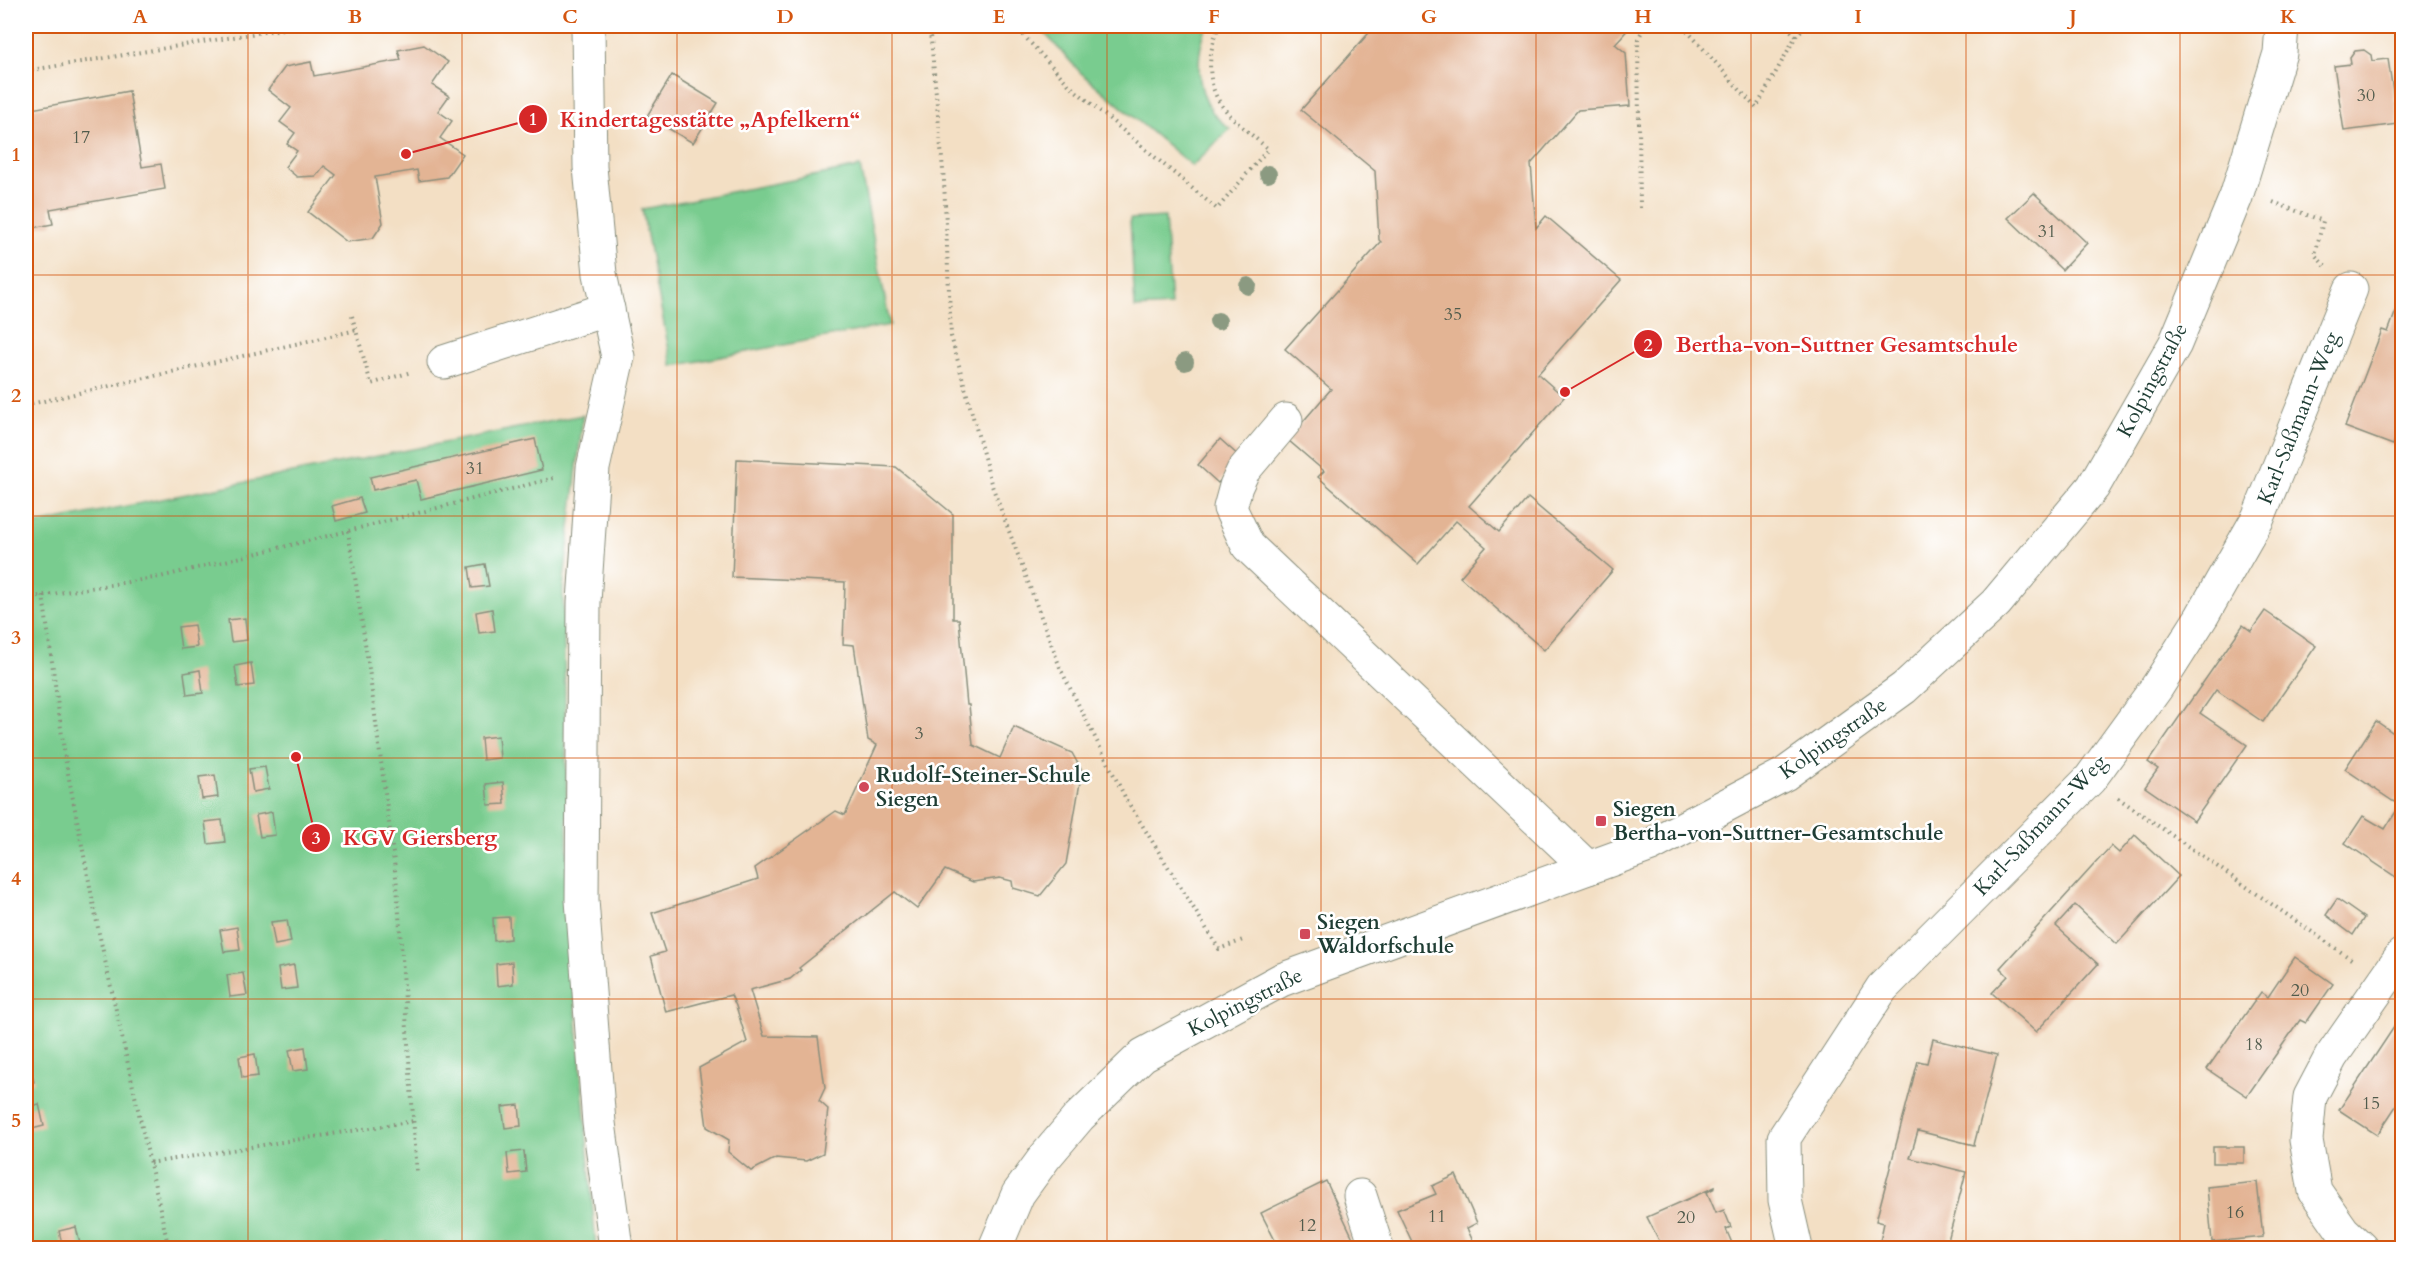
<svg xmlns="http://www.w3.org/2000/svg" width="2428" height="1274" viewBox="0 0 2428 1274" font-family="Cardo,serif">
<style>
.green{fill:#79cc8f;stroke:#4c8462;stroke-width:1.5}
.building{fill:#e3b494}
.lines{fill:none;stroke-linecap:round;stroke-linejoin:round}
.minor-casing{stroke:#898e7c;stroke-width:35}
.path{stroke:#898e7c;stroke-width:4;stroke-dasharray:1.5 4.5;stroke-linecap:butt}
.minor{stroke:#fff;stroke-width:33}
.tree{fill:#8b9a81}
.grid{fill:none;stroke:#d45610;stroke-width:1.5;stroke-opacity:0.55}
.poi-dot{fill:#d1495b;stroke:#fff;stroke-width:2}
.labels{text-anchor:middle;stroke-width:5;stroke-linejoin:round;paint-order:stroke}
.number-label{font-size:18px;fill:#505b4c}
.street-label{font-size:21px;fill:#1f3d34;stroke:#fff}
.poi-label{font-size:21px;font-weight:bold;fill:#1f3d34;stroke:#fff;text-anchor:start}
.leader{fill:none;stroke:#d62828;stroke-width:2}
.callout-dot{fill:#d62828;stroke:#fff;stroke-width:2}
.mark-label{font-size:18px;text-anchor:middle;font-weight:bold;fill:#fff}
.callout-label{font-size:22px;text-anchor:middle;font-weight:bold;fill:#d62828;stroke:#fff;stroke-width:5;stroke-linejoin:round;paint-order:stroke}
.neatline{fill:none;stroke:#d45610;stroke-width:2}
.grid-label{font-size:20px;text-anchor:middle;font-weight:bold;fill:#d45610}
</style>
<rect width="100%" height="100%" fill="#fff"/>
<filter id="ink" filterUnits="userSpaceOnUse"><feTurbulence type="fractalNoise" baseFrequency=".0167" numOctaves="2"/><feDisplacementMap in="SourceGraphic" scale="12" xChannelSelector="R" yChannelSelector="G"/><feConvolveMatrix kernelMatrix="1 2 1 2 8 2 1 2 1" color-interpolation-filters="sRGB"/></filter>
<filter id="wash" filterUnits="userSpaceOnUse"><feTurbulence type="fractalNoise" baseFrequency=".008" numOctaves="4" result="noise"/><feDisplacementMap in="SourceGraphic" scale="24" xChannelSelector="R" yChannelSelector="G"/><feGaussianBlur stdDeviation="1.35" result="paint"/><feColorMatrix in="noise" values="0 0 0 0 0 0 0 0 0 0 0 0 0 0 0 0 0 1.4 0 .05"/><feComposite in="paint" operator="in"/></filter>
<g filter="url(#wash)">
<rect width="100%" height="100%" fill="#f3dfc4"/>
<!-- green -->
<g class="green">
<path d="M1038 26H1207C1196 53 1195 88 1213 113 1217 119 1225 124 1230 129L1192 166 1081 73Z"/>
<polygon points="860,167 890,325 672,366 642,209"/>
<polygon points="1165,217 1171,306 1135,308 1130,219"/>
<polygon points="583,415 563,589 569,926 596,1248 26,1248 26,526"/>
</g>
<g id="blocks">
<!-- building -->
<g class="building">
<polygon points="1375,26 1631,26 1615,44 1626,53 1630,106 1578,110 1531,164 1536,228 1546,216 1621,280 1538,374 1564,397 1469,506 1499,532 1528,498 1613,570 1544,650 1460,577 1486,547 1456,521 1418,564 1318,477 1324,471 1289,441 1282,446 1331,389 1285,349 1381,242 1379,240 1375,171 1301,110"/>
<polygon points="424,45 448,62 432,85 449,96 438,111 452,121 440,138 463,154 447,177 419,181 417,170 375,177 383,223 373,238 347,242 308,212 336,175 324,166 316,176 297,177 285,167 297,151 287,144 295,133 280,122 291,108 268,90 285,67 311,62 314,76 401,60 398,50"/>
<polygon points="2364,50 2371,55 2372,61 2388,59 2398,124 2344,131 2334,66 2351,64 2350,58 2355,51"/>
<polygon points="672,75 718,103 693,143 647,116"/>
<polygon points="129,91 142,167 161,164 165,189 50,209 53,224 26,229 26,110"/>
<polygon points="2034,193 2087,243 2062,270 2008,218"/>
<polygon points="2402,295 2402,420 2393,445 2345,427 2382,330 2388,332"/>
<polygon points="535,439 542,470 421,499 416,480 373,490 370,477"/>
<polygon points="1220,439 1241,458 1218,483 1198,465"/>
<polygon points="737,459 896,467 953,514 953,619 959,619 967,705 969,705 973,745 1000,758 1014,727 1072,753 1082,771 1066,864 1040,896 1013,888 1012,881 1000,878 973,882 945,870 917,909 895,892 799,968 801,970 790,979 750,990 764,1036 818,1037 825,1088 819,1101 828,1109 823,1153 806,1161 776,1158 751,1171 728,1152 729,1140 707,1127 699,1068 747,1042 736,1006 731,995 666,1012 651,956 665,952 652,913 758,879 755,868 836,811 845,815 877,745 868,740 854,645 843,644 845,582 732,577"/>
<polygon points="360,498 365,513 336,521 332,506"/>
<polygon points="485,564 489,586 472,588 469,567"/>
<polygon points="492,609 495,631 479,633 476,612"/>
<polygon points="2265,611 2316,646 2263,722 2216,690 2200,713 2247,745 2194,821 2145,787 2158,769 2148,762 2243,625 2251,631"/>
<polygon points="245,618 247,640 231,642 228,620"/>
<polygon points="194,625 197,647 181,649 178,627"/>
<polygon points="251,663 254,685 238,687 235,666"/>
<polygon points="200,670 203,693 187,695 184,673"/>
<polygon points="2376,721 2402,739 2402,789 2394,802 2345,769"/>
<polygon points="498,736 500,758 483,760 481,738"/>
<polygon points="265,767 269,789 253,792 249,769"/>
<polygon points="215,775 218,797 202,799 199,777"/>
<polygon points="503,782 505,804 488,805 486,784"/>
<polygon points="2402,802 2402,881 2345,843 2363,816 2385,829"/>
<polygon points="272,812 275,835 260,837 256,815"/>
<polygon points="222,820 225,842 208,844 205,822"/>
<polygon points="2135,835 2179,876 2117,944 2075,905 2056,926 2098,964 2036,1032 1992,993 2008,976 2000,968 2111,846 2119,853"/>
<polygon points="2337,899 2364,918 2353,935 2326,915"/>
<polygon points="509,917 510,939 494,941 493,918"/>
<polygon points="287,920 291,942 275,945 271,922"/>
<polygon points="237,927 240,950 224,952 220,930"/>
<polygon points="2295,957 2333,984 2306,1023 2300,1020 2247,1096 2207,1069 2261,992 2268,997"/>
<polygon points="512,962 513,984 497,986 496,964"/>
<polygon points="294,965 297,988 281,990 278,968"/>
<polygon points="243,973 247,995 230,997 227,975"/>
<polygon points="2402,1015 2402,1097 2377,1135 2339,1110"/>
<polygon points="1933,1039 1997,1055 1974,1145 1918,1131 1910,1158 1966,1172 1946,1248 1889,1248 1879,1246 1884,1223 1876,1221 1918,1061 1927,1063"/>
<polygon points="305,1047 308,1069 293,1071 289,1050"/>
<polygon points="255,1054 258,1076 242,1078 239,1057"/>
<polygon points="29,1060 34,1082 26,1084 26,1061"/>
<polygon points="39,1104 44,1126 28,1130 26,1108"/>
<polygon points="519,1105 521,1126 505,1128 502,1107"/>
<rect x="2213" y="1147" width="31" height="16"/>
<polygon points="524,1151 526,1172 509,1174 507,1153"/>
<polygon points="1456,1175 1477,1223 1467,1228 1476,1248 1415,1248 1397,1210 1436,1194 1432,1186"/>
<polygon points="1326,1181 1353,1238 1331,1248 1279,1248 1261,1213"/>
<polygon points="2257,1182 2263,1237 2212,1242 2207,1187"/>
<polygon points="1715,1187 1715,1188 1707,1192 1716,1213 1724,1210 1731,1227 1726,1229 1734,1248 1663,1248 1647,1217"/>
<polygon points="76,1227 81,1248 63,1248 59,1231"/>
<polygon points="385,1241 386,1248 365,1248 365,1245"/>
</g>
</g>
</g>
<g filter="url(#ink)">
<use href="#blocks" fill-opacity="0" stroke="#898e7c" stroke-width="1.5"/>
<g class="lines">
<defs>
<g id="minor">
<polyline points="588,26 590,167 600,274 618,357 593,468 584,602 582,900 599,1123 616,1248"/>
<polyline points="444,362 608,309"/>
<polyline points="1286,420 1243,471 1236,486 1230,508 1248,546 1588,868"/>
<polyline points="1360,1196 1377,1248"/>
<polyline points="995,1248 1018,1194 1045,1157 1079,1117 1143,1055 1281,980 1651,845 1785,774 1904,688 1996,603 2093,487 2175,344 2236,197 2280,53 2282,26"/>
<polyline points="1796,1248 1785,1200 1784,1138 1882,988 2090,779 2157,687 2202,616 2258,518 2351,289"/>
<polyline points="2361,1248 2343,1231 2315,1191 2306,1140 2310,1097 2331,1057 2402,955"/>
</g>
</defs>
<!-- minor casing -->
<use href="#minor" class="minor-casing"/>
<!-- path -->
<g class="path">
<polyline points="925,26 931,39 944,181 951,336 991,483 1061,670 1126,799 1219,949 1243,940"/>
<path d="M1015 26 1070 86 1217 209 1268 149C1254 136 1235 123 1223 107 1205 84 1208 50 1219 26"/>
<polyline points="1683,26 1756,108 1796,36 1786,26"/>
<polyline points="1796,36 1805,26"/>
<polyline points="26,71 300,26"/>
<polyline points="2273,202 2323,221 2315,255 2325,266"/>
<polyline points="1640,208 1638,39 1645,26"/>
<polyline points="352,316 371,384 411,372"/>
<polyline points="26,405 357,330"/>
<polyline points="348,531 369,669 397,885 417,1174"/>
<polyline points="43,595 65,758 99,933 168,1245"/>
<polyline points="26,598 160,577 348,531 558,477"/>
<polyline points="2118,798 2354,961"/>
<polyline points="150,1163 414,1121"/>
</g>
<!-- minor -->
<use href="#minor" class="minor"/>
</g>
<!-- trees -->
<g class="tree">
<circle cx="1268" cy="174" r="9"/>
<circle cx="1248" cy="286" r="9"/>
<circle cx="1218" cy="321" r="9"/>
<circle cx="1185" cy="362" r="9"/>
</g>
</g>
<!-- grid -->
<path class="grid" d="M248 26V1248M462 26V1248M677 26V1248M892 26V1248M1107 26V1248M1321 26V1248M1536 26V1248M1751 26V1248M1966 26V1248M2180 26V1248M26 275H2402M26 516H2402M26 758H2402M26 999H2402"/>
<!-- markers -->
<g class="poi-dot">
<circle cx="864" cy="787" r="6"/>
<rect x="1595" y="815" width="12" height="12" rx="3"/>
<rect x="1299" y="928" width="12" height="12" rx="3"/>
</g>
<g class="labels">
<!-- number labels -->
<g class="number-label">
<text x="2366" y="101">30</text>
<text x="81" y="143">17</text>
<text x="2047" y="237">31</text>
<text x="1453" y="320">35</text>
<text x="475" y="474">31</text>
<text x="919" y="739">3</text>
<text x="2300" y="996">20</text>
<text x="2254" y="1050">18</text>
<text x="2371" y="1109">15</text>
<text x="2235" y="1218">16</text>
<text x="1437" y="1222">11</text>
<text x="1686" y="1223">20</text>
<text x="1307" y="1231">12</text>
</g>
<!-- street labels -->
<g class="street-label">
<text transform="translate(2152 380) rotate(-62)" y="7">Kolpingstraße</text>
<text transform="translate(2298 418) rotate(-68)" y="7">Karl-Saßmann-Weg</text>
<text transform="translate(1833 738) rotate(-35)" y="7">Kolpingstraße</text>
<text transform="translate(2040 825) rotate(-47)" y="7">Karl-Saßmann-Weg</text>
<text transform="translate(1245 1002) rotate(-27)" y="7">Kolpingstraße</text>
</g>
<!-- poi labels -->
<g class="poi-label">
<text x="876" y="782">Rudolf-Steiner-Schule<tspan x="876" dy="24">Siegen</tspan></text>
<text x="1613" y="816">Siegen<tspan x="1613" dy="24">Bertha-von-Suttner-Gesamtschule</tspan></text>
<text x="1317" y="929">Siegen<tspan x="1317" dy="24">Waldorfschule</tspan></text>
</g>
</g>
<!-- callouts -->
<path class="leader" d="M406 154L533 119M1565 392L1648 344M296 757L316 838"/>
<g class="callout-dot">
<circle cx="406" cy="154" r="6"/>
<circle cx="1565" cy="392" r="6"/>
<circle cx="296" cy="757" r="6"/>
<circle cx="533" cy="119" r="15"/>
<circle cx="1648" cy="344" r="15"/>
<circle cx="316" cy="838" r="15"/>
</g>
<g class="mark-label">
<text x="533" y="125">1</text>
<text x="1648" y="351">2</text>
<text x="316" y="844">3</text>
</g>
<g class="callout-label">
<text x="710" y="127">Kindertagesstätte „Apfelkern“</text>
<text x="1847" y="352">Bertha-von-Suttner Gesamtschule</text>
<text x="420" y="845">KGV Giersberg</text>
</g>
<!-- margin -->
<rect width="2428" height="1274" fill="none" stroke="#fff" stroke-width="66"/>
<rect x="33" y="33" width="2362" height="1208" class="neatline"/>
<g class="grid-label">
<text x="140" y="23">A</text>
<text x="355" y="23">B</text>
<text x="570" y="23">C</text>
<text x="785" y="23">D</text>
<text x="999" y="23">E</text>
<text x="1214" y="23">F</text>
<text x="1429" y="23">G</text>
<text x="1643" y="23">H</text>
<text x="1858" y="23">I</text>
<text x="2073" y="23">J</text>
<text x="2288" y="23">K</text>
<text x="16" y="161">1</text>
<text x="16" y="402">2</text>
<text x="16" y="644">3</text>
<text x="16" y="885">4</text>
<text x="16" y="1127">5</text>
</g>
</svg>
